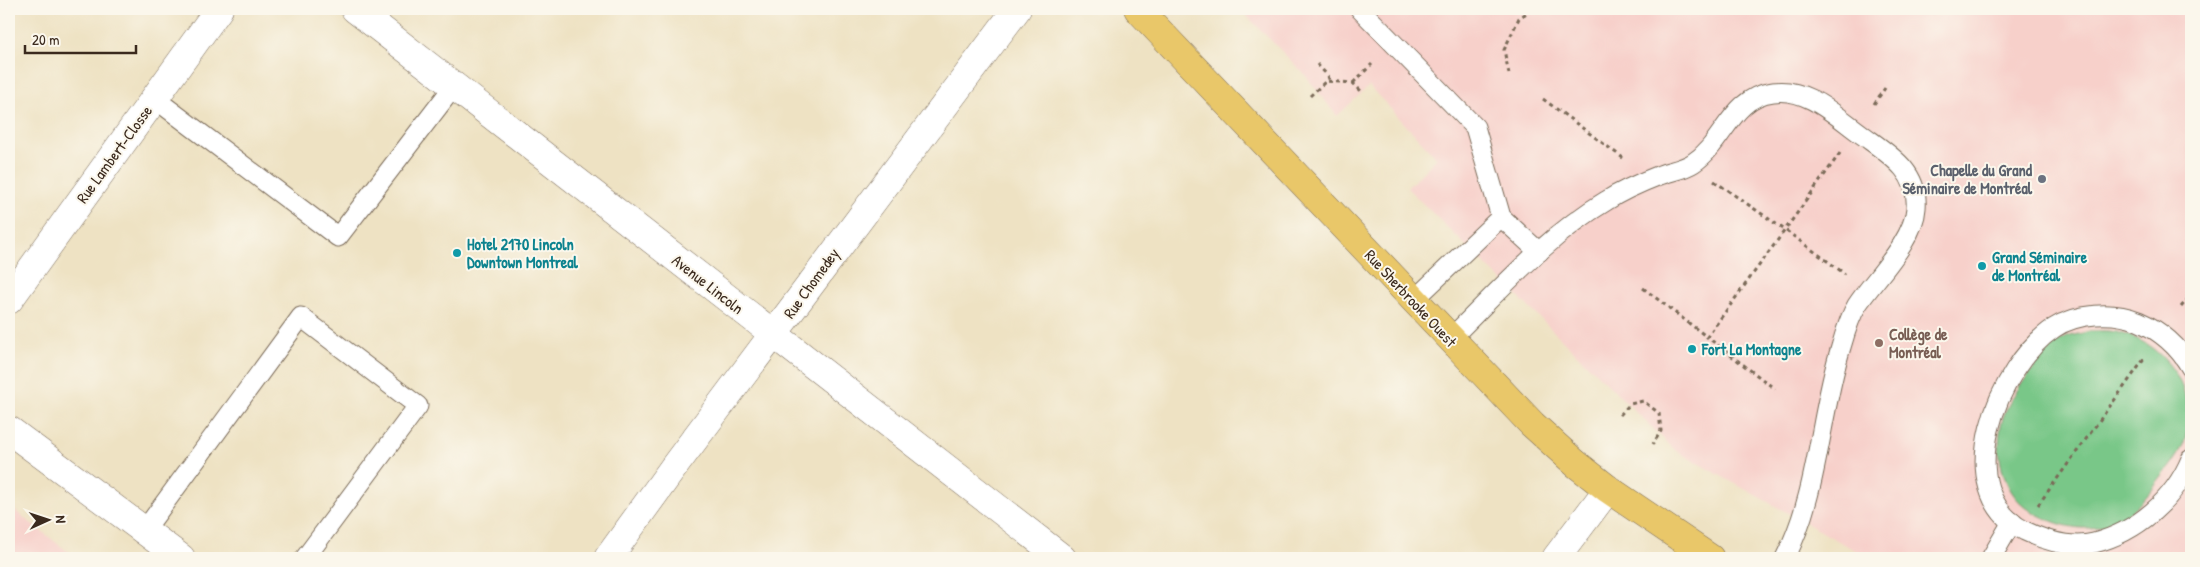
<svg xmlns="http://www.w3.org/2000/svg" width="2200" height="567" font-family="'Patrick Hand',sans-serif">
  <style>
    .built { fill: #f7d0ca }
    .park { fill: #79c788; stroke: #5a7853 }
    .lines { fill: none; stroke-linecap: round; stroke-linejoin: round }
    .service-casing { stroke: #7a6a58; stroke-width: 21 }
    .minor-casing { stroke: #7a6a58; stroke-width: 29 }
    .tertiary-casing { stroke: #7a6a58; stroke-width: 29 }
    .primary-casing { stroke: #7a6a58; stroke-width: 29 }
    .path { stroke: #7a6a58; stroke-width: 3; stroke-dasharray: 4 4; stroke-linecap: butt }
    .service { stroke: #fff; stroke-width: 19 }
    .minor { stroke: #fff; stroke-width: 28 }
    .tertiary { stroke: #fff; stroke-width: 28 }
    .primary { stroke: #e9c769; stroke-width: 28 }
    .worship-dot { fill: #6b7280; stroke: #fbf7ec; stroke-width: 2 }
    .culture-dot { fill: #0f9aa8; stroke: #fbf7ec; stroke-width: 2 }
    .education-dot { fill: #8d6e63; stroke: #fbf7ec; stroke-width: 2 }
    .labels { text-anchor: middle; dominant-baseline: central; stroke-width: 4; stroke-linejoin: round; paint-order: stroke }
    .street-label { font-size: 16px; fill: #3b2a1e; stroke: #fbf7ec }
    .worship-label { font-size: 16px; font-weight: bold; fill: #5b616d; stroke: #fbf7ec; text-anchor: end }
    .culture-label { font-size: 16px; font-weight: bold; fill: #0d838f; stroke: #fbf7ec; text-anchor: start }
    .education-label { font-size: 16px; font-weight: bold; fill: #785e54; stroke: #fbf7ec; text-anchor: start }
  </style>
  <rect width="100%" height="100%" fill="#fbf7ec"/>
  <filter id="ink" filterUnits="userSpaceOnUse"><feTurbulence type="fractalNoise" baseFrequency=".02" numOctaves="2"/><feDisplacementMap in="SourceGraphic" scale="10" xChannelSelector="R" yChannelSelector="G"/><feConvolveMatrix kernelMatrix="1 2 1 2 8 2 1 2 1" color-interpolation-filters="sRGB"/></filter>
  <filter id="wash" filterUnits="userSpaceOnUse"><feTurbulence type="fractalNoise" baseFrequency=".0096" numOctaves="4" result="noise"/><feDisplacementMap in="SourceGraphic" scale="20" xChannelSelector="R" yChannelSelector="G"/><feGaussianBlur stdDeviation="1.12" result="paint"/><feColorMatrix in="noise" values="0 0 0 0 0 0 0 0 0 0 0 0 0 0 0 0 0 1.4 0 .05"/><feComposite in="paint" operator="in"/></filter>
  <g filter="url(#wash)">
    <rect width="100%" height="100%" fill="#eee2c3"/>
    <!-- built -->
    <g class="built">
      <polygon points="1240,9 2191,9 2191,558 1869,558 1676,451 1407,188 1437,158 1369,86 1337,116 1305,75"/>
      <polygon points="9,506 76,558 9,558"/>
    </g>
    <!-- park -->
    <path class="park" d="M2090,331C2100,331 2111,330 2120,333C2167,344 2200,395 2184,442C2179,457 2166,471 2157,483C2143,503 2123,523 2098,527C2075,531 2052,523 2033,512C1999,494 1991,441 2007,408C2015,390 2046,350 2061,340C2069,335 2081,334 2090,331Z"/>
  </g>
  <g filter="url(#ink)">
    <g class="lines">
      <defs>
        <g id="service">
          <polyline points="1360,9 1475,127 1501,217 1539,252"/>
          <polyline points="154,98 338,237 454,86"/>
          <polyline points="1414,300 1501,217"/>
          <path d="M1450,339C1499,291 1547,236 1606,201C1623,190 1642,182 1660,175C1671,171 1684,169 1693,163C1724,143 1731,97 1773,92C1808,87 1837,117 1864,136C1890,155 1919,172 1916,208C1914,241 1875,278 1857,305C1849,318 1845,333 1841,347C1819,417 1819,492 1785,558"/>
          <path d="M2191,368C2179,347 2161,331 2138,321C2113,311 2077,313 2054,328C1998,366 1947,491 2025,531C2046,541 2070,549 2094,543C2137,532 2174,500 2191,459"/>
          <polyline points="144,531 301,317 418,406 305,558"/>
          <polyline points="1991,558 2012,522"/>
        </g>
        <g id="minor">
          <polyline points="355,9 1062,558"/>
          <polyline points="9,300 219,9"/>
          <polyline points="608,558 676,464 1017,9"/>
        </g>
        <g id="tertiary">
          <polyline points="9,430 181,558"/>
          <polyline points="1556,558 1608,489"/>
        </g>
        <polyline id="primary" points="1138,9 1532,424 1575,463 1608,489 1710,558"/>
      </defs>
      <!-- service casing -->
      <use href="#service" class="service-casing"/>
      <!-- minor casing -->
      <use href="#minor" class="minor-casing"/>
      <!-- tertiary casing -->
      <use href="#tertiary" class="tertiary-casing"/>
      <!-- primary casing -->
      <use href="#primary" class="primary-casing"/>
      <!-- path -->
      <g class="path">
        <polyline points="1317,64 1328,76 1330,82"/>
        <polyline points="1509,74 1504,50 1519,18 1533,9"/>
        <polyline points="1353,83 1372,64"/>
        <polyline points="1310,96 1326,81 1353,83 1362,92"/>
        <polyline points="1543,99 1623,158"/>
        <polyline points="1874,104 1885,88"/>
        <polyline points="1840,153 1785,230 1845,274"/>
        <polyline points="1714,181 1785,230 1707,337 1775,389"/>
        <polyline points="1643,288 1707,337"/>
        <polyline points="2181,307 2191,295"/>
        <polyline points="1620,415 1630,404 1643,401 1659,413 1661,431 1653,444"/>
        <polyline points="2038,505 2145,358"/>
      </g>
      <!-- service -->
      <use href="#service" class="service"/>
      <!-- minor -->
      <use href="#minor" class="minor"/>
      <!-- tertiary -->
      <use href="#tertiary" class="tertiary"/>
      <!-- primary -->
      <use href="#primary" class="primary"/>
    </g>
  </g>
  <!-- markers -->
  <circle class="worship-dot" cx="2042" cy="179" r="5"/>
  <g class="culture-dot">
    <circle cx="457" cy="253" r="5"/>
    <circle cx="1982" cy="266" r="5"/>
    <circle cx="1692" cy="349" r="5"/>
  </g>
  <circle class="education-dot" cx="1879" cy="343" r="5"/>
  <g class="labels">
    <!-- street labels -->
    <g class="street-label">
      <text transform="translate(114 154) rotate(-54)">Rue Lambert-Closse</text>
      <text transform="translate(811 283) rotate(-54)">Rue Chomedey</text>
      <text transform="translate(708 284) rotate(38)">Avenue Lincoln</text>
      <text transform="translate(1411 298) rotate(47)">Rue Sherbrooke Ouest</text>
    </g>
    <!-- worship labels -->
    <g class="worship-label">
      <text x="2032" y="170">Chapelle du Grand<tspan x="2032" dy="18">Séminaire de Montréal</tspan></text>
    </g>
    <!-- culture labels -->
    <g class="culture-label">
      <text x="467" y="244">Hotel 2170 Lincoln<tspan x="467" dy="18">Downtown Montreal</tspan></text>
      <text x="1992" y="257">Grand Séminaire<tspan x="1992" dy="18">de Montréal</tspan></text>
      <text x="1702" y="349">Fort La Montagne</text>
    </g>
    <!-- education labels -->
    <g class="education-label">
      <text x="1889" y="334">Collège de<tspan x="1889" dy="18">Montréal</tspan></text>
    </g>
  </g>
  <!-- margin -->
  <rect width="2200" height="567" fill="none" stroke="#fbf7ec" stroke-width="30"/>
  <!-- north arrow -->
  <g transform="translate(48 520) rotate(87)" stroke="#fbf7ec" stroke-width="4" paint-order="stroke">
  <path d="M0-4L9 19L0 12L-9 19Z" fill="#3b2a1e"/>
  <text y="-8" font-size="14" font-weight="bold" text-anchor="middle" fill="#3b2a1e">N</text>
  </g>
  <!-- scale -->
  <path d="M25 45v8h111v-8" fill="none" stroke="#3b2a1e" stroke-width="2.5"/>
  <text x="32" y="45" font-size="15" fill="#3b2a1e" stroke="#fbf7ec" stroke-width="4" paint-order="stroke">20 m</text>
</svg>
